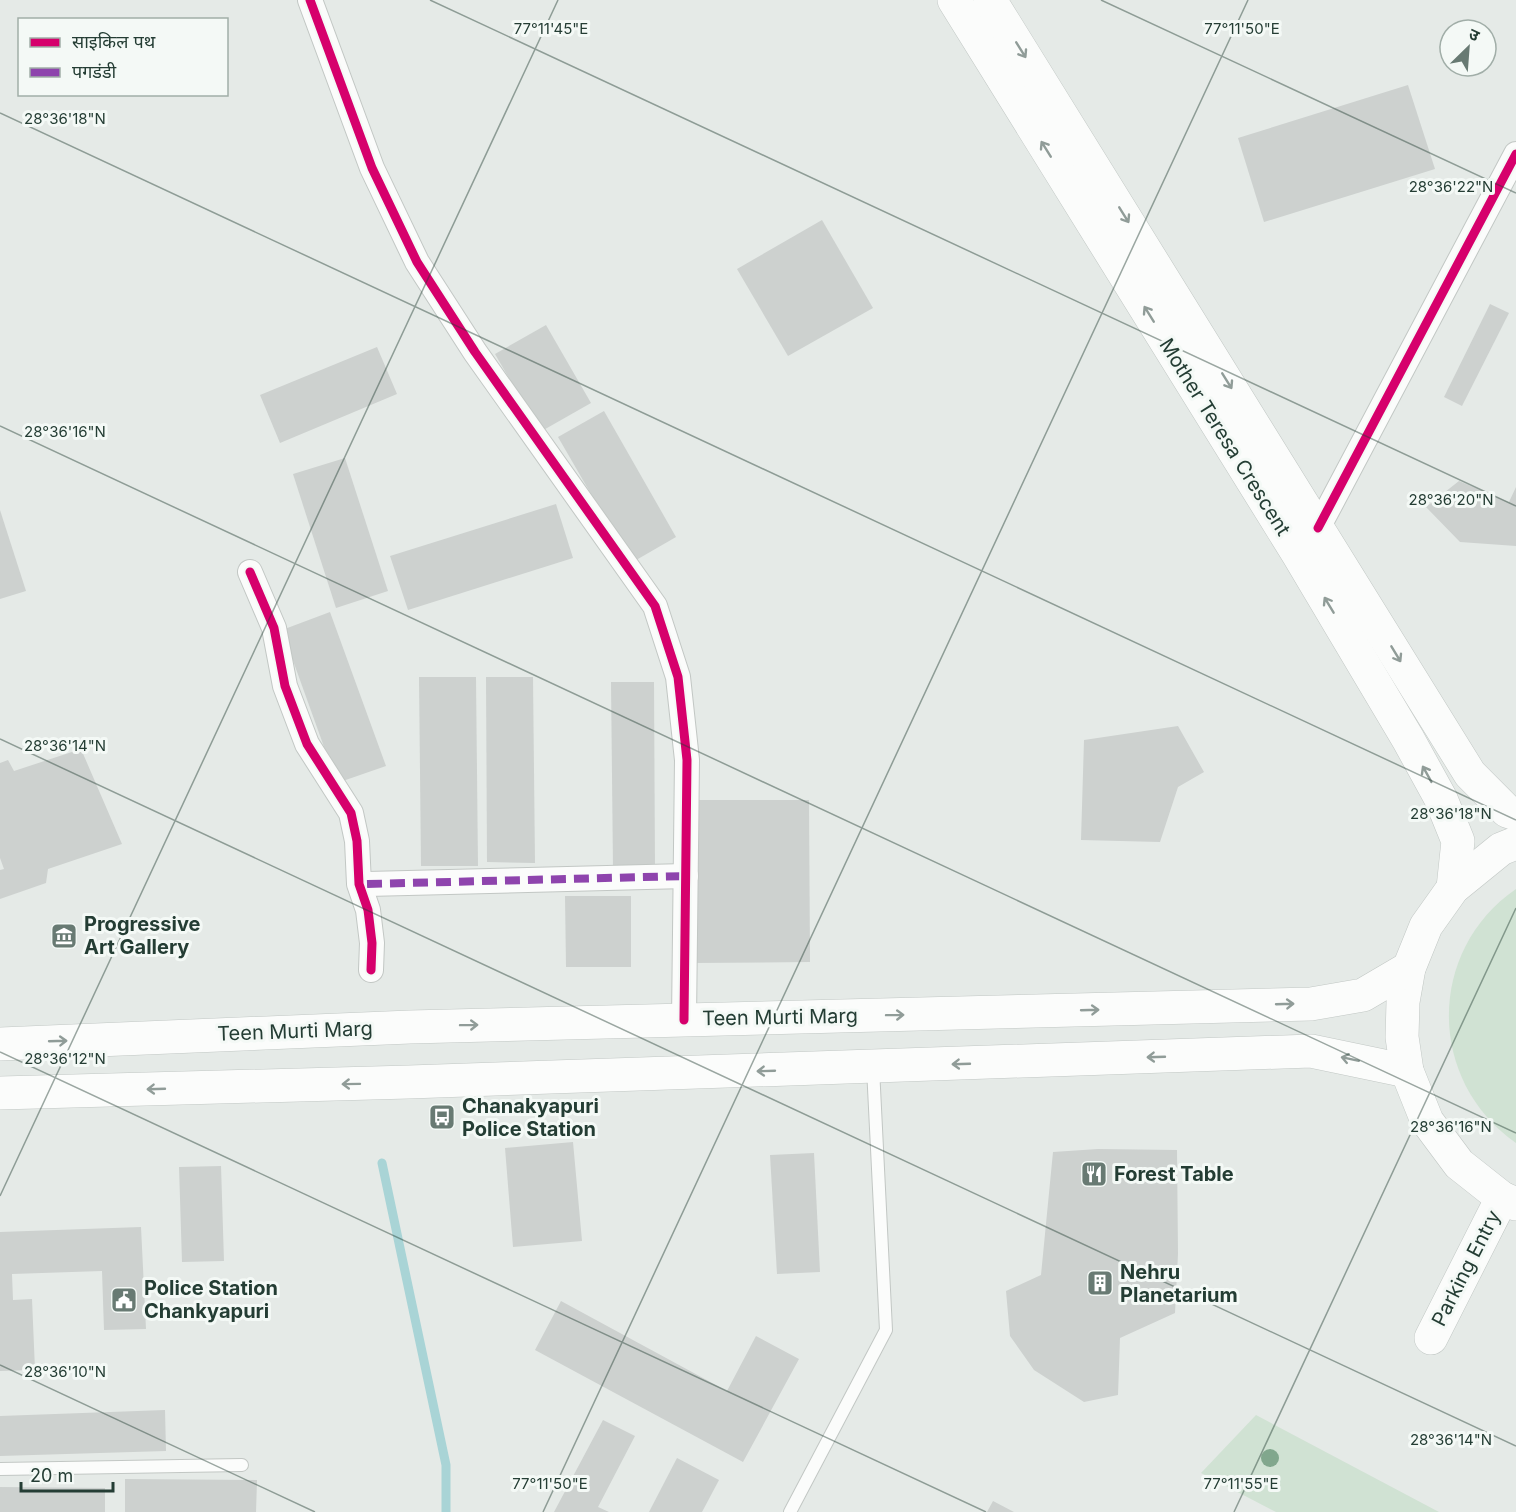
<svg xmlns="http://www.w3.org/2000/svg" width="1516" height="1512" font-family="Inter,'Noto Sans Devanagari',sans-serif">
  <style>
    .green { fill: #d0e2d3 }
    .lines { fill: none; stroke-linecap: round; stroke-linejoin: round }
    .stream { stroke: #a9d4d6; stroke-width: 9 }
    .building { fill: #cdd1cf }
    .lane-casing { stroke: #c2c7c4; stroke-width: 14 }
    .street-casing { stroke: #c2c7c4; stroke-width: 26 }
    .secondary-casing { stroke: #c1c7c4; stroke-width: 34 }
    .lane { stroke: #fbfcfb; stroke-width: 12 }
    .street { stroke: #fbfcfb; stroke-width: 24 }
    .secondary { stroke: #fbfcfb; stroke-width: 33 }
    .quiet { stroke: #8e44ad; stroke-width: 8; stroke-dasharray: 15 8; stroke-linecap: butt }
    .cycleway-casing { stroke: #f4f9f6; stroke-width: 13 }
    .cycleway { stroke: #d6006c; stroke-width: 9 }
    .tree { fill: #81a78d }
    .oneway { stroke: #909c98 }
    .ticks { fill: none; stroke: #243d34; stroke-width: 1.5; stroke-opacity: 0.45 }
    .labels { text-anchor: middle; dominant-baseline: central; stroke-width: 6; stroke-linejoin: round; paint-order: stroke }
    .street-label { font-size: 20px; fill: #243d34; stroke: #f4f9f6 }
    .poi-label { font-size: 20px; font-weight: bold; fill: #243d34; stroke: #f4f9f6; text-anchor: start }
    .ticks-label { font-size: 15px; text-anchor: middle; fill: #243d34; stroke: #f4f9f6; stroke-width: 6; stroke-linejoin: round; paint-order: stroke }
  </style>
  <rect width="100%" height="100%" fill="#e5eae7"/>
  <!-- green -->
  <g class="green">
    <path d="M1516,889V1143C1427,1081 1426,951 1516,889Z"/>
    <polygon points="1256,1415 1439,1512 1276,1512 1201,1473"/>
  </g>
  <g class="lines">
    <!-- stream -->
    <polyline class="stream" points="382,1163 446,1465 446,1512"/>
  </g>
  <!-- building -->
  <g class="building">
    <polygon points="1408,85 1435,169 1264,222 1238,138"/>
    <polygon points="822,220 873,308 788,356 737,269"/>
    <polygon points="1490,304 1509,313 1462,406 1444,397"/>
    <polygon points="546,325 591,403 540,432 495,354"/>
    <polygon points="377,347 397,394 280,443 260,395"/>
    <polygon points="604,411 676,537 631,563 558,437"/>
    <polygon points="345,458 388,591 336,608 293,474"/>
    <polygon points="1459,481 1509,502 1516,487 1516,546 1460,542 1426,507"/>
    <polygon points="556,504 573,558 408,610 390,556"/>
    <polygon points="0,510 26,591 0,599"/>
    <polygon points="330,612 386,766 337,783 282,630"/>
    <polygon points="419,677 476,677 478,866 421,866"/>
    <polygon points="486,677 533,677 535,863 487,862"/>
    <polygon points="611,682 654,682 655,869 613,869"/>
    <polygon points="1178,726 1204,772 1178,787 1160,842 1081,840 1084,740"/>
    <polygon points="81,749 122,844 48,869 46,883 0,899 0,870 4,869 0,858 0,763 8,760 14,771"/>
    <polygon points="691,800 809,800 810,962 693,963"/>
    <polygon points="565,896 631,896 631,967 566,967"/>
    <polygon points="573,1142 582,1241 513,1247 505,1148"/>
    <polygon points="1098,1149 1177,1150 1178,1254 1175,1313 1120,1338 1118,1395 1084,1402 1034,1370 1010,1336 1006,1291 1041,1275 1053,1152"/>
    <polygon points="814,1153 820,1272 777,1274 770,1155"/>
    <polygon points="221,1166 224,1261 182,1262 179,1167"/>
    <polygon points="141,1227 146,1329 104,1330 102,1271 12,1274 13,1300 32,1299 35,1370 0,1371 0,1232"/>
    <polygon points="561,1301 727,1391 756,1336 799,1359 743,1462 535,1350"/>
    <polygon points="165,1410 166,1451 0,1456 0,1416"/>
    <polygon points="603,1420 635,1436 598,1507 609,1512 554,1512"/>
    <polygon points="677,1458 719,1480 702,1512 649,1512"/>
    <polygon points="125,1479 257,1480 256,1512 125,1512"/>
    <polygon points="0,1487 105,1488 105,1512 0,1512"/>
    <polygon points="993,1501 1014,1512 987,1512"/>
  </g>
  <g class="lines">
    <defs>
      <g id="lane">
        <polyline points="0,1469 242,1465"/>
        <polyline points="790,1512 886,1330 873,1068"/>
      </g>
      <g id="street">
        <polyline points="310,0 372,168 417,262 475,352 655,606 678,677 687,760 684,1020"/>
        <polyline points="1318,528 1516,154"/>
        <polyline points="250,572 274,628 285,686 307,744 351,813 357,841 359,884 368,910 372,943 371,970"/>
        <polyline points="367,884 686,876"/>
      </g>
      <g id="secondary">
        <polyline points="954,0 1298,554 1408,739 1441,799 1458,841 1453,888"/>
        <polyline points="990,0 1470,774 1507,811 1516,814"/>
        <polyline points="1516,843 1501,849 1453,888 1426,926 1409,968 1403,1002 1402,1037 1407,1071 1427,1121 1459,1164 1502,1198 1516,1204"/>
        <polyline points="0,1044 410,1027 1311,1004 1363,995 1409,968"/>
        <polyline points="0,1093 409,1082 1311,1051 1407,1071"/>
        <polyline points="1431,1338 1502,1198"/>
      </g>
    </defs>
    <!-- lane casing -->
    <use href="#lane" class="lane-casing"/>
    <!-- street casing -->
    <use href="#street" class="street-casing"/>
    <!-- secondary casing -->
    <use href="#secondary" class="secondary-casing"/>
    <!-- lane -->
    <use href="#lane" class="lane"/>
    <!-- street -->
    <use href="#street" class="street"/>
    <!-- secondary -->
    <use href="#secondary" class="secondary"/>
    <!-- quiet -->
    <polyline class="quiet" points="367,884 686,876"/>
    <defs>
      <g id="cycleway">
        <polyline points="310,0 372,168 417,262 475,352 655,606 678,677 687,760 684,1020"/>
        <polyline points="1318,528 1516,154"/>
        <polyline points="250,572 274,628 285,686 307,744 351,813 357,841 359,884 368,910 372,943 371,970"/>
      </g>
    </defs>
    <!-- cycleway casing -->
    <use href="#cycleway" class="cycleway-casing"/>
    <!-- cycleway -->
    <use href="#cycleway" class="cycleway"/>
  </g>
  <!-- trees -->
  <circle class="tree" cx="1270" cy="1458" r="9"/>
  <!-- one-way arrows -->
  <defs><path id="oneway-shaft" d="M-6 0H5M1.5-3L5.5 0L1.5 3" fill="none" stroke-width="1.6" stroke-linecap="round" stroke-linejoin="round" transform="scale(1.5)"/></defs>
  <g class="oneway">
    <use href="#oneway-shaft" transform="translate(1021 50) rotate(58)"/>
    <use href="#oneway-shaft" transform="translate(1046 149) rotate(-122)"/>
    <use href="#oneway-shaft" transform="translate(1124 215) rotate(58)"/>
    <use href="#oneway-shaft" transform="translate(1149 314) rotate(-122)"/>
    <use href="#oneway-shaft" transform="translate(1227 381) rotate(58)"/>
    <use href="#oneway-shaft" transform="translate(1329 605) rotate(-121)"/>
    <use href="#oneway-shaft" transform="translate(1396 654) rotate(59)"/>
    <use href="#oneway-shaft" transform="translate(1427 774) rotate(-119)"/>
    <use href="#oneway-shaft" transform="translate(1285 1004) rotate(-2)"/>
    <use href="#oneway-shaft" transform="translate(1090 1010) rotate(-2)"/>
    <use href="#oneway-shaft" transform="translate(895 1015) rotate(-1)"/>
    <use href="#oneway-shaft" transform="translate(469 1025) rotate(-1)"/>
    <use href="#oneway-shaft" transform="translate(58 1041) rotate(-2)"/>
    <use href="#oneway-shaft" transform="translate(1156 1057) rotate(178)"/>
    <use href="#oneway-shaft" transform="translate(1350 1059) rotate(-168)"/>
    <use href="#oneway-shaft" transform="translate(961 1064) rotate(178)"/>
    <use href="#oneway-shaft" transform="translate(766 1071) rotate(178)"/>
    <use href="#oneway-shaft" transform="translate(351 1084) rotate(179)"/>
    <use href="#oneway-shaft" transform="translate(156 1089) rotate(178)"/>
  </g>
  <!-- ticks -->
  <path class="ticks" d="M430,0L1516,506M1101,0L1516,193M0,113L1516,820M0,426L1516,1133M0,739L1516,1446M0,1052L986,1512M0,1196L558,0M0,1365L315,1512M543,1512L1248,0M1234,1512L1516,908"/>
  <!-- icons -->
  <defs>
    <symbol id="museum-square" viewBox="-11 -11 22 22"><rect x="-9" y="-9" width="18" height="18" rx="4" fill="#687a73" stroke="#f4f9f6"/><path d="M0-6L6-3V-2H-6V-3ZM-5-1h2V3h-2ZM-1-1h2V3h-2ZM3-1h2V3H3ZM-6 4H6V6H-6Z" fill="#fff"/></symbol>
    <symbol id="bus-square" viewBox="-11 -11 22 22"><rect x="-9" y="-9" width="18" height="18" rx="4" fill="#687a73" stroke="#f4f9f6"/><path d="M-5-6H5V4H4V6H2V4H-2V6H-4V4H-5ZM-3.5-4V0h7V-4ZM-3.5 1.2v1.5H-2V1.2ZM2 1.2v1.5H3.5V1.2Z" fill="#fff"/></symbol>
    <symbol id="restaurant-square" viewBox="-11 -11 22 22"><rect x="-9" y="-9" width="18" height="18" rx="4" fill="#687a73" stroke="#f4f9f6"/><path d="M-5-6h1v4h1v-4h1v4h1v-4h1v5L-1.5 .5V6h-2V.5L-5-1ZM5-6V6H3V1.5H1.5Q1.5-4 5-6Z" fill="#fff"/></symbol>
    <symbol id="building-square" viewBox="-11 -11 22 22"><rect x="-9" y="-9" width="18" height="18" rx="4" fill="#687a73" stroke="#f4f9f6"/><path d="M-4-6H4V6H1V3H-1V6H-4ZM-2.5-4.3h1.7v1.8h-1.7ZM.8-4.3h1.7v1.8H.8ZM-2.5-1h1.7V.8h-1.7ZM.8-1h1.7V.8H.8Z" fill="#fff"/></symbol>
    <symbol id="civic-square" viewBox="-11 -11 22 22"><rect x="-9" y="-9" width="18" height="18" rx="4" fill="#687a73" stroke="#f4f9f6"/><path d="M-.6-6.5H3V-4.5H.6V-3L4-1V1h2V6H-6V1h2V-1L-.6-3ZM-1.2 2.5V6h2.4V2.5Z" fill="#fff"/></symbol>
  </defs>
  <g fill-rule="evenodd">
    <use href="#museum-square" x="49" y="921" width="30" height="30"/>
    <use href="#bus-square" x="427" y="1102" width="30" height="30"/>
    <use href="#restaurant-square" x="1079" y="1159" width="30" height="30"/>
    <use href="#building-square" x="1085" y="1268" width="30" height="30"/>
    <use href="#civic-square" x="109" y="1285" width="30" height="30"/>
  </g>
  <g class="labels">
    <!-- street labels -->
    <g class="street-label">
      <text transform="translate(1225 437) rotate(58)">Mother Teresa Crescent</text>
      <text transform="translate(780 1017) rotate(-1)">Teen Murti Marg</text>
      <text transform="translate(295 1031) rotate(-2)">Teen Murti Marg</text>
      <text transform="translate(1466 1268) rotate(-63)">Parking Entry</text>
    </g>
    <!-- poi labels -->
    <g class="poi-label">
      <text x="84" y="924">Progressive<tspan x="84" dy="23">Art Gallery</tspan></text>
      <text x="462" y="1106">Chanakyapuri<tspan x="462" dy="23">Police Station</tspan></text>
      <text x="1114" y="1174">Forest Table</text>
      <text x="1120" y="1272">Nehru<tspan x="1120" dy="23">Planetarium</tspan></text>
      <text x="144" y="1288">Police Station<tspan x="144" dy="23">Chankyapuri</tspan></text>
    </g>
  </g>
  <g class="ticks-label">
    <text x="551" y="34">77°11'45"E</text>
    <text x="1242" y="34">77°11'50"E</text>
    <text x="65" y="124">28°36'18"N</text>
    <text x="1451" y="192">28°36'22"N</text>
    <text x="65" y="437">28°36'16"N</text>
    <text x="1451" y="505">28°36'20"N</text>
    <text x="65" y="751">28°36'14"N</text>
    <text x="1451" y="819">28°36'18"N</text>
    <text x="65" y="1064">28°36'12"N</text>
    <text x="1451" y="1132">28°36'16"N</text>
    <text x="65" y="1377">28°36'10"N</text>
    <text x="1451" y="1445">28°36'14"N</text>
    <text x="550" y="1489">77°11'50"E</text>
    <text x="1241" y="1489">77°11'55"E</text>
  </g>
  <!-- legend -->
  <rect x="18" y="18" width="210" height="78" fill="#f4f9f6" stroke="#a1aea8" stroke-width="1.5"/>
  <rect x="30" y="38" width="30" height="9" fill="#d6006c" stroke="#a1aea8" stroke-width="1.5"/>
  <text x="72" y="48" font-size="18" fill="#243d34">साइकिल पथ</text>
  <rect x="30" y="68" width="30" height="9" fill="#8e44ad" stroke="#a1aea8" stroke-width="1.5"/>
  <text x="72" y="78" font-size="18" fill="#243d34">पगडंडी</text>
  <!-- north arrow -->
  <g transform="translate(1468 48) rotate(25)"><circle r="28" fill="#f4f9f6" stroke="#a1aea8" stroke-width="1.5"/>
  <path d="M0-4.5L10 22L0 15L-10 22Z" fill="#687a73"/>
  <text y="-9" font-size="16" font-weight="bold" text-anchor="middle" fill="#243d34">उ</text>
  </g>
  <!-- scale -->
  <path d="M21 1482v9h92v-9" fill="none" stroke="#243d34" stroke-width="3"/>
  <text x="30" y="1482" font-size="18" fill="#243d34" stroke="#f4f9f6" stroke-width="4.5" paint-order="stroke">20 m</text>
</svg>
